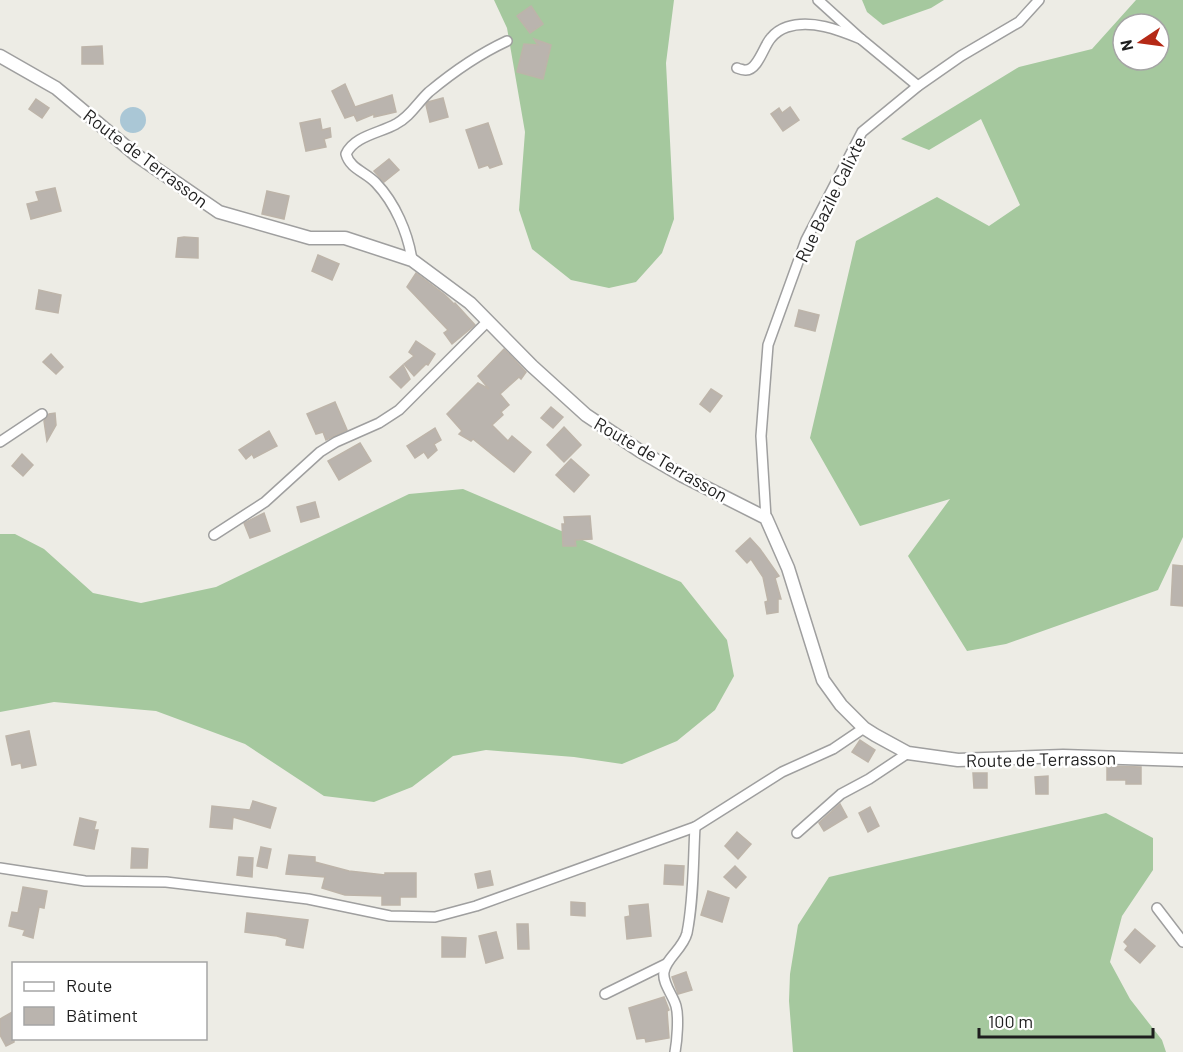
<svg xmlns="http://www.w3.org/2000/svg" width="1183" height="1052" font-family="Barlow,sans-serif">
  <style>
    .forest { fill: #a5c89e; fill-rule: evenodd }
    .water { fill: #aac7d6 }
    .building { fill: #bab4ae; stroke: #bdb4a9; stroke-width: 1.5 }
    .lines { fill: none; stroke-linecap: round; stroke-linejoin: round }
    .minor-casing { stroke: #9f9f9f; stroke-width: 12 }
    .tertiary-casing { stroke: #9f9f9f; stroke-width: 15 }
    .minor { stroke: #fff; stroke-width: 9 }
    .tertiary { stroke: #fff; stroke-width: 12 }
    .labels { text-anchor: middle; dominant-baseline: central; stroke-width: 5; stroke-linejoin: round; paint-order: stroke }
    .street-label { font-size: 18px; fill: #1e1e1e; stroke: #fff }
  </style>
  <rect width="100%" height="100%" fill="#edece5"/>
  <!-- forest -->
  <g class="forest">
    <polygon points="494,0 674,0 666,63 674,219 662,253 636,282 609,288 571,280 532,249 519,210 525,132 507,28"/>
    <polygon points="862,0 944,0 931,8 883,25 867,12"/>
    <path d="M1136,0H1183V537L1158,590L1006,644L967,651L908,556L950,499L860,526L810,438L856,241L937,197L989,226L1020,205L981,119L929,150L901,139L1019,67L1092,49ZM1123,24H1159V60H1123Z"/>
    <polygon points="463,489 681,582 727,640 734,676 715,710 677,741 622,764 574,757 486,750 453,756 412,787 374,802 324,796 245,744 156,711 54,702 0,712 0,534 15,534 44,549 93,593 141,603 216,587 409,494"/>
    <polygon points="1106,813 1153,838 1153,870 1122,916 1110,962 1130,999 1162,1040 1166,1052 793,1052 789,1001 790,974 798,925 829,877"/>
  </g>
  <!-- water -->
  <circle class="water" cx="133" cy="120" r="13"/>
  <!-- building -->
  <g class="building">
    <polygon points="531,6 543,24 530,33 517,16"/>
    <polygon points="534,39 551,45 543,79 517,72 524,44 538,45"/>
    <polygon points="102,46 103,64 82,64 82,47"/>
    <polygon points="345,84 355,107 392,95 396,112 374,117 374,114 357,121 354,115 345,118 332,91"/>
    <polygon points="443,98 448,117 430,122 426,105 428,102"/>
    <polygon points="36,99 49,108 42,118 29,109"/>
    <polygon points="790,107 799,120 783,131 771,114 779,108 782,113"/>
    <polygon points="320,119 322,130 330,128 331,137 324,139 326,147 306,151 300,123"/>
    <polygon points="488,123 502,164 490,168 488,165 479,168 466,130"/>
    <polygon points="389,159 399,170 384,182 374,171"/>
    <polygon points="55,188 61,211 31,219 27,204 39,201 36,192"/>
    <polygon points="267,191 289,196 284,219 262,214"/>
    <polygon points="184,237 198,238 198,258 176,257 178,238"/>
    <polygon points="318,255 339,264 332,280 312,271"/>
    <polygon points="416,273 445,295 454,304 455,303 475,325 452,344 444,333 448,330 407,287"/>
    <polygon points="39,290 61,295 58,313 36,309"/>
    <polygon points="799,310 819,315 815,331 795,326"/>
    <polygon points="416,341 435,354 428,365 426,364 414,376 404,364 414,356 409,352"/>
    <polygon points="504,349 526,372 521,379 519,377 500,394 509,405 501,412 503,415 492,425 508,441 512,436 531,452 514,472 473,439 471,441 459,434 462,431 447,414 478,383 489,389 478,376"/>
    <polygon points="51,354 63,367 56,374 43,362"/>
    <polygon points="403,365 410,379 401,388 390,377"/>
    <polygon points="711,389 722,396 710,412 700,404"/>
    <polygon points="335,402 347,430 326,440 323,432 316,434 307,414"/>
    <polygon points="551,407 563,417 553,428 541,418"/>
    <polygon points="55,413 56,425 47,441 44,421 49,414"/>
    <polygon points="564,427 581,445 564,462 547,445"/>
    <polygon points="435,428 441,440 434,444 437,450 428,458 424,452 415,458 407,446"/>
    <polygon points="269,431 277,446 254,458 252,454 246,459 239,450"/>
    <polygon points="360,443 371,461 339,480 328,461"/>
    <polygon points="22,454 33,465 23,476 12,466"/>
    <polygon points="571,459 589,475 574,492 556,475"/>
    <polygon points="315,502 319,517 301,522 297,507"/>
    <polygon points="264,513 270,531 250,538 244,523"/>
    <polygon points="590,516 592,539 575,540 576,546 563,546 562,524 565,524 564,517"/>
    <polygon points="750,538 760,549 779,576 775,578 781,599 778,599 778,612 767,614 765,602 768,601 763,577 751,559 747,563 736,551"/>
    <polygon points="1173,565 1183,566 1183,606 1171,605"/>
    <polygon points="29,731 36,765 22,768 21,763 12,765 6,736"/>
    <polygon points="860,740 875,750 868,762 852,752"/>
    <polygon points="1107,766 1141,767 1141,784 1126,784 1126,780 1107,780"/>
    <polygon points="973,773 987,773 987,788 974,788"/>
    <polygon points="1048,776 1048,794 1036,794 1035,777"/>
    <polygon points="253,801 276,808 270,828 233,817 232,829 210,827 212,806 250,810"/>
    <polygon points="840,804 847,817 824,831 819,823"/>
    <polygon points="870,807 879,826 868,832 859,813"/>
    <polygon points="80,818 96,822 94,830 98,830 94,849 74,845"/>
    <polygon points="737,832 751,844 738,859 725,846"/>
    <polygon points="261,847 271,849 267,868 257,866"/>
    <polygon points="132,848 148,849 147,868 131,868"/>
    <polygon points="289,855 315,857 315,862 349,871 385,875 385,873 416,873 416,897 400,897 400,905 382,905 382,896 345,895 322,888 325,877 286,874"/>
    <polygon points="239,857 253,858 252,877 237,875"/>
    <polygon points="665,865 684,866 683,885 664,884"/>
    <polygon points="735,866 746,877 736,888 724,877"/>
    <polygon points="490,871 493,885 478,888 475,874"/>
    <polygon points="23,887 47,891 44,908 39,907 33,938 23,935 25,930 9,926 12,912 18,913"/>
    <polygon points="708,891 729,898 722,922 701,915"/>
    <polygon points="571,902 585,903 585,916 571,915"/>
    <polygon points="648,904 651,936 627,939 625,917 630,916 629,906"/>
    <polygon points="247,913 308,920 303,948 286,945 287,939 277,936 245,932"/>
    <polygon points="517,924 528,924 529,949 518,949"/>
    <polygon points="1135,929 1155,946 1140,963 1125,950 1128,946 1124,942"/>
    <polygon points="496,932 503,958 486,963 479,936"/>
    <polygon points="442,937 466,938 465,957 442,957"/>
    <polygon points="686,972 692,990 678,994 672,977"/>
    <polygon points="664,997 669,1010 667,1011 669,1038 646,1042 645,1038 637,1039 629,1008"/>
    <polygon points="14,1011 14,1042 6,1046 0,1035 0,1019"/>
  </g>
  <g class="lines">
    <defs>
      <g id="minor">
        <polyline points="818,0 861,39 918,86"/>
        <path d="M737,68C737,68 745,71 746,70C758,70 764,45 771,38C775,33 781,29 787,27C811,19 839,30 861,39"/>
        <path d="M412,260C408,233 395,203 376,183C366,172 350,169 346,154C354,136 380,133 396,124C410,117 418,102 429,92C453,72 479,54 507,41"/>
        <polyline points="0,442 42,414"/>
        <polyline points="766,518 761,436 768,345 806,240 862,132 918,86 961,56 1019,22 1039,0"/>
        <polyline points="214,535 265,502 320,452 336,442 379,423 399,410 488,321"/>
        <polyline points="797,833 841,794 869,779 908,753"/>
        <polyline points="0,868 85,881 166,882 308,899 390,916 435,917 476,906 695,827 782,772 833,749 864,728"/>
        <polyline points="1157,908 1183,942"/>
        <polyline points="605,994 666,964"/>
        <path d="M675,1052C677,1041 679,1017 676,1006C673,995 662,983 664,972C666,958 683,949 687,933C694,898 693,861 695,827"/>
      </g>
      <polyline id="tertiary" points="0,56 56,88 136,155 219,212 310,238 345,238 412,260 470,303 532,366 586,415 640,451 683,476 766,518 788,568 823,680 841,705 864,728 875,735 908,753 958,760 1063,756 1183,760"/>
    </defs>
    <!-- minor casing -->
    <use href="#minor" class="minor-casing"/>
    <!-- tertiary casing -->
    <use href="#tertiary" class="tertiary-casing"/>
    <!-- minor -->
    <use href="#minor" class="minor"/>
    <!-- tertiary -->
    <use href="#tertiary" class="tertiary"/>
  </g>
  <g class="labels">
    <!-- street labels -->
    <g class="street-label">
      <text transform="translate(146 158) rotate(37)">Route de Terrasson</text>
      <text transform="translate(830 199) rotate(-64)">Rue Bazile Calixte</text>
      <text transform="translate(661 459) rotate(30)">Route de Terrasson</text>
      <text transform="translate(1041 759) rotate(-1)">Route de Terrasson</text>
    </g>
  </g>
  <!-- legend -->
  <rect x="12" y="962" width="195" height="78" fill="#ffffff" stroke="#a5a5a5" stroke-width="1.5"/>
  <rect x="24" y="982" width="30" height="9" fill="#ffffff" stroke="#a5a5a5" stroke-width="1.5"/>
  <text x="66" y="992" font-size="18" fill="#1e1e1e">Route</text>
  <rect x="24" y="1007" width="30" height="18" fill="#bab4ae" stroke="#a5a5a5" stroke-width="1.5"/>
  <text x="66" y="1022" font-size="18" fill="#1e1e1e">Bâtiment</text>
  <!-- north arrow -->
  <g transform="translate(1141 42) rotate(257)"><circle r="28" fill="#ffffff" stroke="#a5a5a5" stroke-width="1.5"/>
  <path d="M0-4.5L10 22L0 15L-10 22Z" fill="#b52916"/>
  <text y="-9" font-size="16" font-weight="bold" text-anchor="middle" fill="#1e1e1e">N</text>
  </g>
  <!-- scale -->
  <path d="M979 1028v9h174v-9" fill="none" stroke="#1e1e1e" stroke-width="3"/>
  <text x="988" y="1028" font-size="18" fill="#1e1e1e" stroke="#ffffff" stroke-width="4.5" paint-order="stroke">100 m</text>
</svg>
